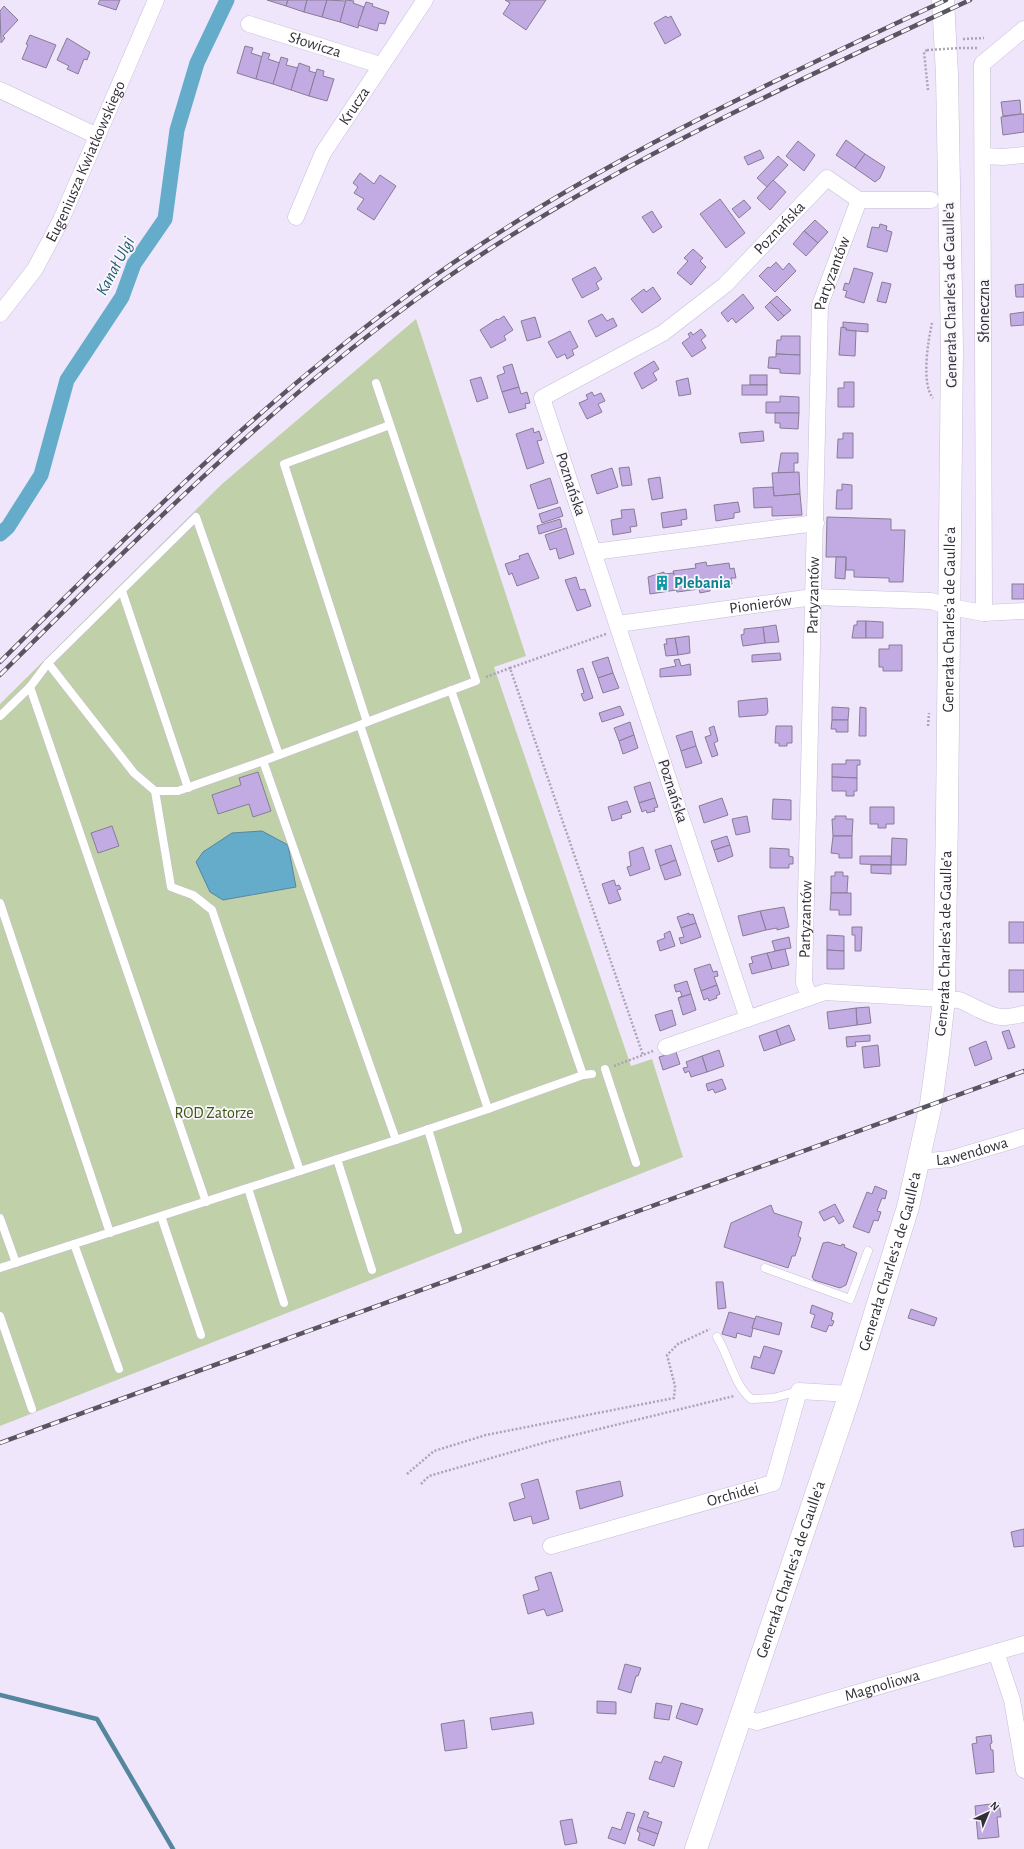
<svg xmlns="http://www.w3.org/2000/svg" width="1024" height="1849" font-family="'Alegreya Sans',sans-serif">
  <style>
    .green { fill: #c0d0a9; fill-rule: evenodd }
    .water { fill: #64acc9; stroke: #55869e }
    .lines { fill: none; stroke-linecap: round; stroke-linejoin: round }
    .stream { stroke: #55869e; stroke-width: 4.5 }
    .canal { stroke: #64acc9; stroke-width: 15 }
    .building { fill: #c2aae3; stroke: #877d95 }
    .service-casing { stroke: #c8bdd7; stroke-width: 9 }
    .minor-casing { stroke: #c8bdd7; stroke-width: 17 }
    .secondary-casing { stroke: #c8bdd7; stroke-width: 23 }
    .path { stroke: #aba4b5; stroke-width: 2.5; stroke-dasharray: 2 2; stroke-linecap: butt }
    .service { stroke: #fff; stroke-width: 8 }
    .minor { stroke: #fff; stroke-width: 16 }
    .secondary { stroke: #fff; stroke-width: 22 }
    .rail-casing { stroke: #5a5561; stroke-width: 4.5 }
    .rail { stroke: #f9f7fc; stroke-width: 3; stroke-dasharray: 9; stroke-linecap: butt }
    .path-bridge { stroke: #aba4b5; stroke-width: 2.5; stroke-dasharray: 2 2; stroke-linecap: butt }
    .labels { text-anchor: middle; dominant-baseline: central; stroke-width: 3.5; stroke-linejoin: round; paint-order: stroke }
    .street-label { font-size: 16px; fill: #332f39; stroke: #f9f7fc }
    .culture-label { font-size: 16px; font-weight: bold; fill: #0d838f; stroke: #f9f7fc; text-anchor: start }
    .park-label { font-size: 16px; fill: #405414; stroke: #f9f7fc }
    .water-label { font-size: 17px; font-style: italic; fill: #1d576c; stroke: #f9f7fc }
  </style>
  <rect width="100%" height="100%" fill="#efe6fc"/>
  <!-- green -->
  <path class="green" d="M416,319L526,656L494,667L631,1066L652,1059L683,1157L0,1426V704L222,484ZM288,845L296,887L223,900Z"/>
  <!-- water -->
  <polygon class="water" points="262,831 288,845 296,887 223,900 210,892 196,862 203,852 232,833"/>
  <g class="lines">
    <!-- stream -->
    <polyline class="stream" points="0,1695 97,1719 173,1849"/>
    <!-- canal -->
    <polyline class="canal" points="0,534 8,527 41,475 67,380 122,297 134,264 165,219 177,130 197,63 227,0"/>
  </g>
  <!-- building -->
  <g class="building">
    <polygon points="100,0 120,0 116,10 98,4"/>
    <polygon points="267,0 288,0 286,6"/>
    <polygon points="288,0 307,0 304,12 286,6"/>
    <polygon points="307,0 327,0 322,17 304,12"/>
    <polygon points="327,0 346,1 340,22 322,17"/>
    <polygon points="346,0 354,1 353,3 364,7 358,28 340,22"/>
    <polygon points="505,0 546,0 526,30 503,14 510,3"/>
    <polygon points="366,2 373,4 372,6 389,12 385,24 379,23 377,31 358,25"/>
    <polygon points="4,6 18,20 3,36 5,38 1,43 0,11"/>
    <polygon points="666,16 668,18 671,16 681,35 665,44 654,23"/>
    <polygon points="30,35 56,45 46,68 22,59 28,45 26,44"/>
    <polygon points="67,38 90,52 87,60 84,59 78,74 67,69 69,66 57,60"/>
    <polygon points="245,46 253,48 251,53 263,57 256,79 237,73"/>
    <polygon points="263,52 270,54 268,59 280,63 273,84 256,79"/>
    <polygon points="281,57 288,59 286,65 298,68 291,90 273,84"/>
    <polygon points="299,63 310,67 309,71 316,73 309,96 291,90"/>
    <polygon points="317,69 324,71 323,76 334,79 327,101 309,96"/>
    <polygon points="1020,100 1021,114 1003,116 1001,102"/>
    <polygon points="1021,114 1024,114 1024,132 1003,135 1001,117"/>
    <polygon points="846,140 865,154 855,168 836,155"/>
    <polygon points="798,141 815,155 804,171 786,156"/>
    <polygon points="760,150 764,158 748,165 744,157"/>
    <polygon points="865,154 885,167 880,178 875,182 855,168"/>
    <polygon points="778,156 788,165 767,187 757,178"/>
    <polygon points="360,173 374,184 380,175 396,186 374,220 357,209 364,199 354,193 358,187 353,183"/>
    <polygon points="773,180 786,192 770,210 757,198"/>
    <polygon points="720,199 745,233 726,248 700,214"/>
    <polygon points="744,200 751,208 739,218 732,209"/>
    <polygon points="652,211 662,227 653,233 642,217"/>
    <polygon points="815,220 828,232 818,243 804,231"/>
    <polygon points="880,224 887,226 886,230 892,232 887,252 867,247 872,227 879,228"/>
    <polygon points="804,231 818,243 806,256 793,244"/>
    <polygon points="693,249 703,258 700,261 706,267 691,285 677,273 688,261 684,258"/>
    <polygon points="776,262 783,270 789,263 796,271 775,292 759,276 768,267 770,268"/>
    <polygon points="595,267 602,279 596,283 599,289 582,298 572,279"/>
    <polygon points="854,268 873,273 864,303 845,297 847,291 843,290 845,283 849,284"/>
    <polygon points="882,282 891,284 886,303 877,301"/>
    <polygon points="1024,284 1024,297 1016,297 1015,285"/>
    <polygon points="653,287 661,299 642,313 631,299 644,289 646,292"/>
    <polygon points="743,294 754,308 736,323 732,318 728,322 721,313"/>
    <polygon points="777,296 791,310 784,316 770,302"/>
    <polygon points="770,302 784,316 778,321 765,307"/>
    <polygon points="1024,312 1024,325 1011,326 1010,314"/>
    <polygon points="602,314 607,321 613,318 617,326 596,337 588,321"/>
    <polygon points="504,316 513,330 504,336 506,340 491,348 480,330 497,319 498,320"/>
    <polygon points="535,317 541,337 527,341 521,321"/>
    <polygon points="843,322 868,324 868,332 846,330 846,328 843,328"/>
    <polygon points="841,327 846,328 846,330 856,331 855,356 839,355"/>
    <polygon points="701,329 706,336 701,340 706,348 692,357 682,343 690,337 688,334 691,332 693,335"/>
    <polygon points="570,331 578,347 572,350 574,355 567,359 565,354 557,358 548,342"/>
    <polygon points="781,336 800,336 800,355 776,354 777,340 781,340"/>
    <polygon points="776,354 800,355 800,374 780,373 780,369 768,368 769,357 776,357"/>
    <polygon points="654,361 659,369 653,373 657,380 642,389 634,373"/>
    <polygon points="512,364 519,387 502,392 497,376 505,373 503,367"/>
    <rect x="750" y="375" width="17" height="10"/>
    <polygon points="481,377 488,398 477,402 470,380"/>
    <polygon points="688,378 691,394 679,396 676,381"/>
    <polygon points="844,382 854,382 854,407 838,407 838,388 844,388"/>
    <rect x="742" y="385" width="25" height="10"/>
    <polygon points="519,387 521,394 527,392 530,403 525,404 526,408 509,413 502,392"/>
    <polygon points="592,392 594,396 601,393 605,401 598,404 602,412 587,419 579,403 588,399 586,395"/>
    <polygon points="780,396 799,397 799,413 766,413 766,402 780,402"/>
    <polygon points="775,413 799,413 798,429 780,428 780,423 775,423"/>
    <polygon points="533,428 534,433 539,431 542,440 537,441 544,463 527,469 516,434"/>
    <polygon points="763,431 764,441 741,443 739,433"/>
    <polygon points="843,433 853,433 853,458 837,458 838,439 843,439"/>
    <polygon points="781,453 798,453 798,463 794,463 794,473 778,473"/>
    <polygon points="629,467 632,485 622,486 619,468"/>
    <polygon points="612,468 618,487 597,494 591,475"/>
    <polygon points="799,472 800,494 774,496 772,473"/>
    <polygon points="660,477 663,498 652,500 648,479"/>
    <polygon points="550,478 558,503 538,509 530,485"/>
    <polygon points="842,484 852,485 852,509 836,509 837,490 842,490"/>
    <polygon points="773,487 774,496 800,494 802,515 772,516 772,507 754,508 753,488"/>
    <polygon points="738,502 740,512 734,513 734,518 716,521 714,505"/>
    <polygon points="560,507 563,516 542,523 539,514"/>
    <polygon points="634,509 637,526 630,527 631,532 613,535 611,520 622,518 621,510"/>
    <polygon points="686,509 687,519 681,520 682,525 663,528 661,513"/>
    <polygon points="827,517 891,519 891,530 905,530 903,582 889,582 889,578 854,577 854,570 846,570 846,557 826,557"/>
    <polygon points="560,519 562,527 539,534 537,526"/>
    <polygon points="566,528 574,554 559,559 556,548 550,550 545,535"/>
    <polygon points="528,553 539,578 517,586 512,573 509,575 505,564 520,559 519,556"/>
    <polygon points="836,557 846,557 845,579 835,578"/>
    <polygon points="706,562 707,566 729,563 730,569 734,568 736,578 731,578 732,584 710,587 710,591 700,593 699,589 677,592 673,571 696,568 695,564"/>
    <polygon points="664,572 664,574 674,573 676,590 650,594 648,577"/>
    <polygon points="576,577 580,590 585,589 591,606 577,611 565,580"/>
    <rect x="1012" y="584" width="12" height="15"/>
    <polygon points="857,621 866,621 866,638 852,638 854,625 857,625"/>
    <polygon points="866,621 883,622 883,638 866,638"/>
    <polygon points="776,625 779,642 765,643 763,627"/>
    <polygon points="763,627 765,643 743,646 741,635 744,634 744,629"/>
    <polygon points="689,636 690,653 678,655 675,638"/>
    <polygon points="675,638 678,655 666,656 664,644 667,644 666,639"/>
    <polygon points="889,645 902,645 902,671 883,671 883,667 879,667 879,649 889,649"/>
    <polygon points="780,653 781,660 752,662 752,655"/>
    <polygon points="608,657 613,673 598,678 592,662"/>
    <polygon points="679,659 681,666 690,664 691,675 660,677 660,669 676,666 674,660"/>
    <polygon points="583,668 593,698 584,701 581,694 584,693 577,670"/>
    <polygon points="613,673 619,688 603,693 598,678"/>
    <polygon points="767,698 768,712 766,715 739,717 738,701"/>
    <polygon points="620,706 624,715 602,722 599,713"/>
    <polygon points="832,707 849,708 848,720 832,720"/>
    <polygon points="860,707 866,708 866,736 859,736"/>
    <polygon points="832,720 848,720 848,732 836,732 836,729 831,729"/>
    <polygon points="630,722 634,735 619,741 614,728"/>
    <polygon points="714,726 718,741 714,743 718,755 712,757 705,737 711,735 709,728"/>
    <polygon points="776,726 792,726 792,743 787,743 787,746 779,746 779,743 775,743"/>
    <polygon points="692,731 696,746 681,751 676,736"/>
    <polygon points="634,735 638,748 623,754 619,741"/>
    <polygon points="696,746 702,763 686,768 681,751"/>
    <polygon points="846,760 860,760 860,765 857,765 857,778 832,777 832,764 846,764"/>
    <polygon points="258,772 271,811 253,817 249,804 218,814 212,795 241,785 239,778"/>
    <polygon points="832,777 857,778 857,791 854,791 854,796 846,796 846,791 832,791"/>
    <polygon points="650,782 655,798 639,803 634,787"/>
    <polygon points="655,798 658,807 654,808 655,811 647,813 646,810 642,812 639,803"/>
    <polygon points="722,798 728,815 704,823 699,806"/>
    <polygon points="773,799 791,800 791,820 772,819"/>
    <polygon points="627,801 631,812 621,815 622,818 612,821 608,807"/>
    <polygon points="870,807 894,807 894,824 886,824 886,828 878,828 878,824 870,824"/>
    <polygon points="747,816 750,832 736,835 732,819"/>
    <polygon points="835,816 846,816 846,819 853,819 852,836 833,836 832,819 835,819"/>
    <polygon points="112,826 119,846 98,853 91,833"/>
    <polygon points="727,836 730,845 714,850 711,841"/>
    <polygon points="833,836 852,836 852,858 839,858 839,854 831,853"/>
    <polygon points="892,838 907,839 906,865 891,865"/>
    <polygon points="671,845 676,860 660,866 655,850"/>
    <polygon points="730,845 733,856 718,862 714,850"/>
    <polygon points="643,847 650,869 630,876 627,867 631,866 629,852"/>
    <polygon points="770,848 789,849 789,856 793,857 793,864 789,864 789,868 770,868"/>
    <polygon points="860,856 891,856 891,865 860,864"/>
    <polygon points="676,860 681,875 665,880 660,866"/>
    <polygon points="871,865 891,865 891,874 871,873"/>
    <polygon points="835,872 843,872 843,876 848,876 847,893 831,893 831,876 835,876"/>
    <polygon points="614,880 616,886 619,885 621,889 617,890 621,900 609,904 602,884"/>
    <polygon points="831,893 851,893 851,915 839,915 839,910 830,910"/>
    <polygon points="784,907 789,927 777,930 777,928 766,930 760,911"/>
    <polygon points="760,911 766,930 743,936 738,916"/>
    <polygon points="689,913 689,915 693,914 696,923 681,928 677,917"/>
    <rect x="1009" y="922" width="15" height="21"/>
    <polygon points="696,923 701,937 681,944 679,938 684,937 681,928"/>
    <polygon points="852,927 862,927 861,951 855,951 855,935 852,935"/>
    <polygon points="670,931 675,946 660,951 657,941 665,938 664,934"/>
    <polygon points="827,935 844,936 844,951 827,950"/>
    <polygon points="789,937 791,948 775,951 772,941"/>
    <polygon points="785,949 789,965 772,969 767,953"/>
    <polygon points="827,950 844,951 844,969 827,969"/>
    <polygon points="767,953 772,969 752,974 749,964 753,963 751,957"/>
    <polygon points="710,964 713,972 717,971 718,976 714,977 717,985 701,991 694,969"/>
    <rect x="1009" y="970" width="15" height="22"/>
    <polygon points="687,981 691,994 678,998 682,996 680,991 676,992 674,985"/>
    <polygon points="717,985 720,994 716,996 717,998 709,1001 708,998 704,1000 701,991"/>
    <polygon points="691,994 696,1010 683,1015 678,998"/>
    <polygon points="869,1007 871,1023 857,1025 856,1008"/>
    <polygon points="856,1008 857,1025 829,1029 827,1012"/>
    <polygon points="672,1010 676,1025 660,1031 655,1015"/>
    <polygon points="789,1025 795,1040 781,1045 776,1030"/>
    <polygon points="776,1030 781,1045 764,1051 759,1036"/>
    <polygon points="1009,1030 1015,1047 1008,1049 1002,1032"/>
    <polygon points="870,1035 870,1041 855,1042 856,1046 847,1047 846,1037"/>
    <polygon points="986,1041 992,1059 975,1066 969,1048"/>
    <polygon points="878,1045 880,1066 864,1068 862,1047"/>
    <polygon points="719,1050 724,1066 707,1072 702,1056"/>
    <polygon points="676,1052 680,1064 663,1070 659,1057"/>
    <polygon points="702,1056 707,1072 691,1077 689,1071 685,1073 683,1068 688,1067 686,1062"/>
    <polygon points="722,1079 726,1089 715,1093 713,1089 708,1091 706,1084"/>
    <polygon points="875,1186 887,1191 885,1199 882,1198 877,1211 881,1212 878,1221 874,1220 869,1233 853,1227 867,1192 872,1194"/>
    <polygon points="835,1204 844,1221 839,1224 834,1216 824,1221 819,1212"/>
    <polygon points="771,1205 774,1213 802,1222 798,1236 801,1238 795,1256 792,1256 788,1268 724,1247 731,1223"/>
    <polygon points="828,1242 841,1246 842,1244 845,1245 844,1247 857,1253 846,1285 840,1288 814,1280 812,1277 823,1243"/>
    <polygon points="716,1282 723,1282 726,1308 718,1309"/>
    <polygon points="812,1305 833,1313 831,1320 834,1321 832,1326 829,1325 826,1332 811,1327 815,1315 810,1313"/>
    <polygon points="911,1309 937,1318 934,1326 908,1318"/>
    <polygon points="729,1312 755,1319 751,1337 737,1333 736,1338 722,1334"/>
    <polygon points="756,1316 782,1323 779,1335 752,1328"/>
    <polygon points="764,1346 782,1351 774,1374 751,1368 754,1356 760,1358"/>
    <polygon points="538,1479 549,1519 533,1524 531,1516 514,1521 509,1503 525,1498 521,1484"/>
    <polygon points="620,1481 623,1496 580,1509 576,1491"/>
    <polygon points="1024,1529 1024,1546 1014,1547 1011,1532"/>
    <polygon points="551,1572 563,1611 547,1616 544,1609 528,1614 523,1595 539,1590 535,1577"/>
    <polygon points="625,1664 641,1668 638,1676 636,1676 631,1693 618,1689"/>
    <polygon points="597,1701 616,1702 616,1714 597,1713"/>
    <polygon points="656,1703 672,1706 669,1720 654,1718"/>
    <polygon points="681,1703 703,1709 697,1725 676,1718"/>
    <polygon points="532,1712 534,1724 492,1730 490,1718"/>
    <polygon points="464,1720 467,1748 445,1751 441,1724"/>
    <polygon points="991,1735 992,1743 990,1744 991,1750 993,1750 994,1772 976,1774 972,1744 977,1743 976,1737"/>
    <polygon points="664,1756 682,1762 674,1787 649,1779 655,1761 661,1763"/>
    <polygon points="999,1803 1001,1817 997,1817 999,1837 978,1839 975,1806"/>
    <polygon points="644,1811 649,1813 647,1817 662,1822 658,1834 638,1827"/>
    <polygon points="627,1812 635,1814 625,1844 608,1838 612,1827 621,1830"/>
    <polygon points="572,1819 577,1843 565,1845 560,1821"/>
    <polygon points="638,1827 658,1834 654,1846 638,1840 640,1833 637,1831"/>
  </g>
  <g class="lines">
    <defs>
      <g id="service">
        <polyline points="376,383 476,681 367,722 284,464 390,425"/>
        <polyline points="122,591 188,788"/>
        <polyline points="48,663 30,687 206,1202"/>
        <polyline points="0,716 30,687"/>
        <polyline points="367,722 360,725 488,1109 583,1075 451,690"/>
        <polyline points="360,725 263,761 396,1140 488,1109"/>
        <polyline points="263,761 178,791 155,791 134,773 48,663 196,517 279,755"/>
        <polyline points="155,791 171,887 193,895 212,910 300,1171"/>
        <polyline points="0,903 110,1233"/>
        <polyline points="605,1069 636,1163"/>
        <polyline points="583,1075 592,1074"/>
        <polyline points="428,1129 458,1230"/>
        <polyline points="337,1159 372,1270"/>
        <polyline points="248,1188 284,1303"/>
        <polyline points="161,1216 201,1335"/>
        <polyline points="0,1218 16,1263"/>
        <polyline points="74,1244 119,1369"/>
        <polyline points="0,1268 396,1140"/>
        <polyline points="765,1268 850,1299 868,1251"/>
        <polyline points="0,1316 32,1409"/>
        <path d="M717,1337C729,1356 734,1385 751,1399L773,1398L799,1391"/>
      </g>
      <g id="minor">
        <path id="s1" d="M249,24L380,65"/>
        <polyline points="0,90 97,136"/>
        <polyline points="984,156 1003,157 1024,155"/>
        <path id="s2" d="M296,217L323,153L425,0"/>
        <path id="s3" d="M0,314L35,269L61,220L156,0"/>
        <polyline points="594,552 816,523"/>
        <polyline points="984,613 982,64 1024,29"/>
        <path id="s4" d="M618,624L813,597L931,601L950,607L984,613L1024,611"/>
        <path id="s5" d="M810,997L804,983L820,305L859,200"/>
        <path id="s6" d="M748,1019L542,398L663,333L725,285L827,178L859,200H931"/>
        <path d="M666,1047L825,992L959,1000C973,1005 987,1016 1001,1017C1009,1018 1017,1015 1024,1014"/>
        <path id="s7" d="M918,1162L950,1159L1024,1137"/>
        <path id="s8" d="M551,1546L773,1483L799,1391L850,1394"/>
        <polyline points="996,1652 1012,1700 1024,1770"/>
        <path id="s9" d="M740,1717L757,1722L1024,1644"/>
      </g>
      <g id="secondary">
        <path id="s10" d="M696,1849L850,1394L908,1207L931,1104L938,1053L944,999L947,817L952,347L947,75L943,0"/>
      </g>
    </defs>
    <!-- service casing -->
    <use href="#service" class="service-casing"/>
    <!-- minor casing -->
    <use href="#minor" class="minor-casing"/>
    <!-- secondary casing -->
    <use href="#secondary" class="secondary-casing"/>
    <!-- path -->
    <g class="path">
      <polyline points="963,39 984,38"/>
      <polyline points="963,48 978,48"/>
      <polyline points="927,50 924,52 928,90"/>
      <path d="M932,323C928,341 921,384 933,398"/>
      <polyline points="606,634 510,668 643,1055 653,1051"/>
      <polyline points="486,677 510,668"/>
      <polyline points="928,726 929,713"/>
      <polyline points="614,1066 643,1055"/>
      <polyline points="407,1474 434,1451 486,1435 674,1398 675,1386 667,1355 678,1344 710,1329"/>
      <polyline points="421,1484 429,1476 550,1441 734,1396"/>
    </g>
    <!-- service -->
    <use href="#service" class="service"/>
    <!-- minor -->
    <use href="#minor" class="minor"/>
    <!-- secondary -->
    <use href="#secondary" class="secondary"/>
    <defs>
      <g id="rail">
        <path d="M0,662C139,523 275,388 437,274C595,163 771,82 946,0"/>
        <path d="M0,675C140,535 279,395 442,281C606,167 789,85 970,0"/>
        <polyline points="0,1443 1024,1071"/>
      </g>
    </defs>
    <!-- rail casing -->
    <use href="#rail" class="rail-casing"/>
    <!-- rail -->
    <use href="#rail" class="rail"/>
    <!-- path-bridge -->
    <polyline class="path-bridge" points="927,50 961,48"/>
  </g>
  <!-- icons -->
  <defs>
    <symbol id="building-bare" viewBox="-9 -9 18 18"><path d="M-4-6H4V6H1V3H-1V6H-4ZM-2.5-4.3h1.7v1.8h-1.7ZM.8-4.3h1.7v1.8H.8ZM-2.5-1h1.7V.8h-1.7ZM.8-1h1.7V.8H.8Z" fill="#0f9aa8" stroke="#f9f7fc" stroke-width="2.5" paint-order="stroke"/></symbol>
  </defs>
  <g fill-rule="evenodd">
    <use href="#building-bare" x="651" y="572" width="22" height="22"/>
  </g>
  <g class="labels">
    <!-- street labels -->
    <g class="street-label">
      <text stroke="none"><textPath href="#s1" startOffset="69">Słowicza</textPath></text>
      <text stroke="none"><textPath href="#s2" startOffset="126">Krucza</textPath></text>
      <text stroke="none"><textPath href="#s3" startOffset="176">Eugeniusza Kwiatkowskiego</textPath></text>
      <text stroke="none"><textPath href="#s6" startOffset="949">Poznańska</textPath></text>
      <text stroke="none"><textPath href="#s5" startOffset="727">Partyzantów</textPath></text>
      <text transform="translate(950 295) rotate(-91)">Generała Charles'a de Gaulle'a</text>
      <text transform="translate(984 311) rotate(-90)">Słoneczna</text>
      <text transform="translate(571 484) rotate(72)">Poznańska</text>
      <text stroke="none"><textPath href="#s5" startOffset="403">Partyzantów</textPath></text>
      <text stroke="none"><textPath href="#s4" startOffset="144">Pionierów</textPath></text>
      <text stroke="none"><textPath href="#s10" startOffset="1267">Generała Charles'a de Gaulle'a</textPath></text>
      <text transform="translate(673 791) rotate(72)">Poznańska</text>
      <text stroke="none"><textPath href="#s5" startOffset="79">Partyzantów</textPath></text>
      <text stroke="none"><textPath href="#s10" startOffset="943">Generała Charles'a de Gaulle'a</textPath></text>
      <text stroke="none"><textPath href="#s7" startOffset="55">Lawendowa</textPath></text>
      <text stroke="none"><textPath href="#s10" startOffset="619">Generała Charles'a de Gaulle'a</textPath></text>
      <text stroke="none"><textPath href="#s8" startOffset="189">Orchidei</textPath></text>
      <text stroke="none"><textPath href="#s10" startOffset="295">Generała Charles'a de Gaulle'a</textPath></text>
      <text stroke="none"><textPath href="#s9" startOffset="148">Magnoliowa</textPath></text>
    </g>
    <!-- culture labels -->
    <g class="culture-label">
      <text x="674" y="583">Plebania</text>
    </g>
    <!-- park labels -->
    <g class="park-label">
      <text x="214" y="1113">ROD Zatorze</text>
    </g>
    <!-- water labels -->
    <g class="water-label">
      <text transform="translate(115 266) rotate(-62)">Kanał Ulgi</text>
    </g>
  </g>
  <!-- north arrow -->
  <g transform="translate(988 1813) rotate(44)" stroke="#f9f7fc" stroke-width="3" paint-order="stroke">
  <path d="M0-3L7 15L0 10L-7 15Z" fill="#332f39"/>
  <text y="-6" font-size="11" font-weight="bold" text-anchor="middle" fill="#332f39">N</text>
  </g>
</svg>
